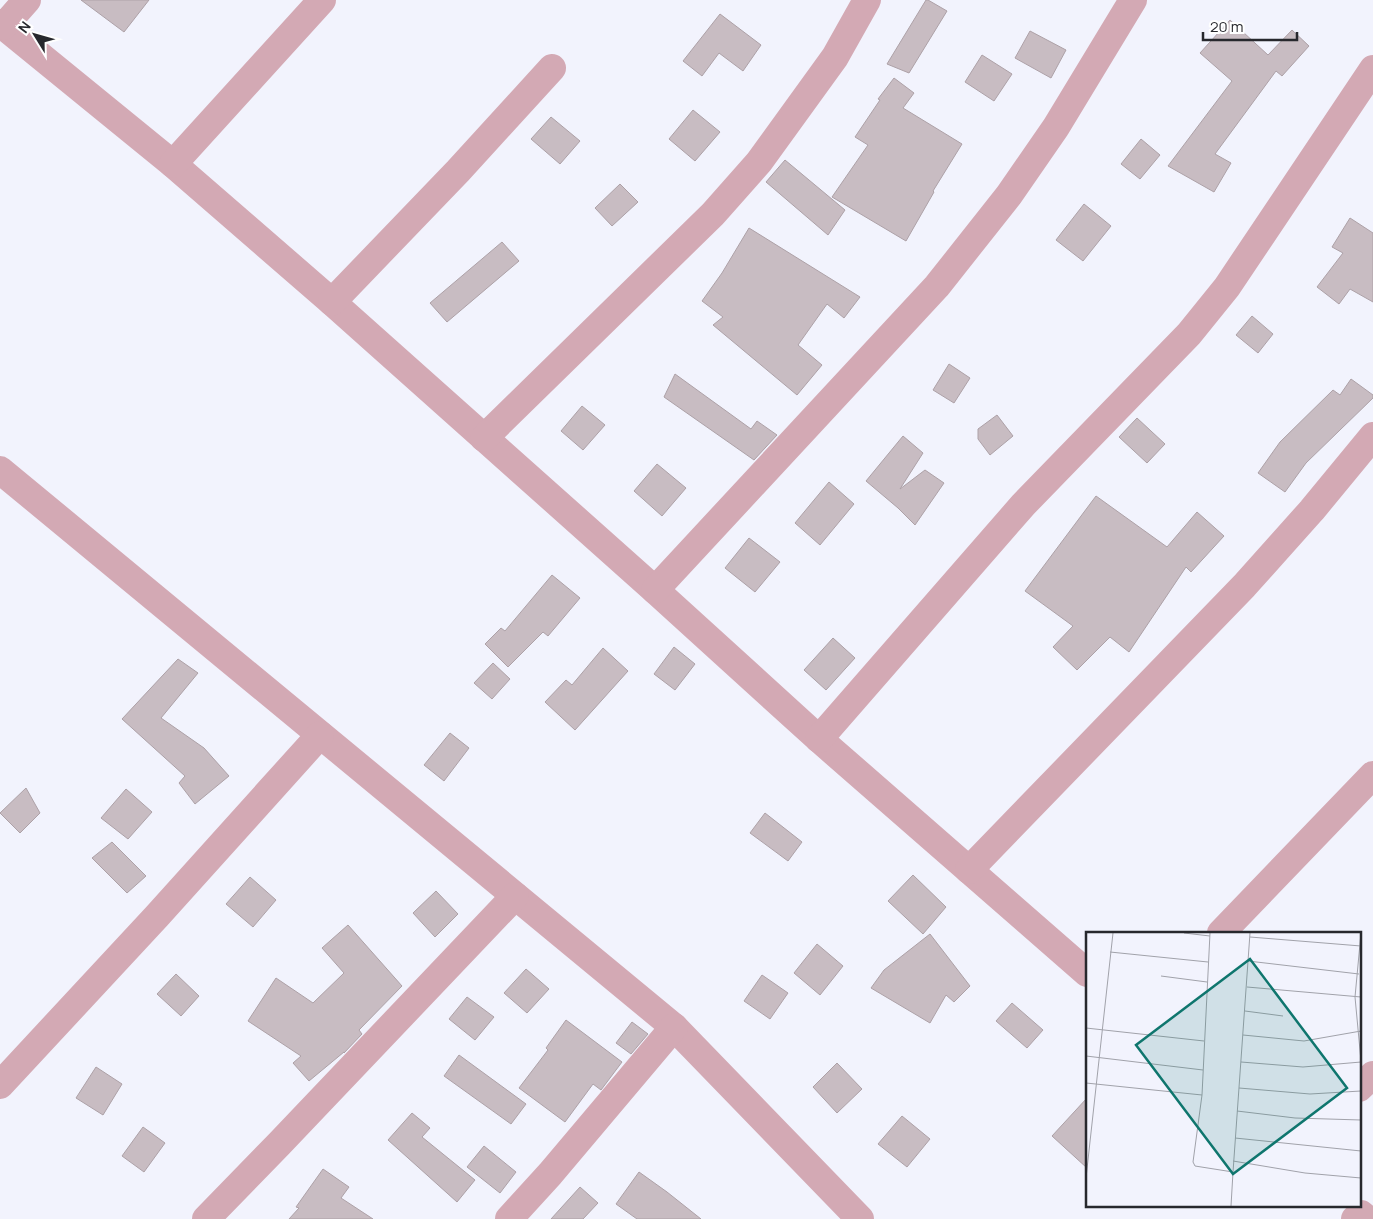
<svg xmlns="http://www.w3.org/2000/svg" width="1373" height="1219" font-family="Manrope,sans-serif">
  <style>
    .building { fill: #c8bcc2; stroke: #ada1a7 }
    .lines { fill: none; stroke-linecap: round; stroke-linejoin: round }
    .street { stroke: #d3a9b4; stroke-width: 28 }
    .inset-road { fill: none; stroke: #a1a2aa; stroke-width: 1 }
    .view { fill: #0f766e; fill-opacity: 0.15; stroke: #0f766e; stroke-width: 2.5 }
    .inset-edge { fill: none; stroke: #27282d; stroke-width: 2.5 }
  </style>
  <rect width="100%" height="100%" fill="#f2f3fd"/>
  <!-- building -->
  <g class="building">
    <polygon points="81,0 149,0 124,32"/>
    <polygon points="926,0 928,0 947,11 909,73 887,64"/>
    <polygon points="720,14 761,45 743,71 719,53 702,76 683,61"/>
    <polygon points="1230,20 1268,55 1292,30 1309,46 1282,76 1276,71 1215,154 1231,163 1214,192 1168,166 1232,81 1200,53"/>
    <polygon points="1030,31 1066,50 1051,78 1015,58"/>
    <polygon points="982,55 1012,74 994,101 965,82"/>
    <polygon points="894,78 914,93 903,108 962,144 933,191 934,192 906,241 832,197 868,145 855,137 880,100 878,99"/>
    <polygon points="693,110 720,132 695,161 669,139"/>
    <polygon points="551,117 580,141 560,164 531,139"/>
    <polygon points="1141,139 1160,155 1140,179 1121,164"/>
    <polygon points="785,160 845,210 828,235 766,182"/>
    <polygon points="620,184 638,202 612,226 595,208"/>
    <polygon points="1084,204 1111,226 1083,261 1056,240"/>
    <polygon points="1350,218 1373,233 1373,302 1350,289 1339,304 1317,287 1343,253 1332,247"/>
    <polygon points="749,228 860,297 844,318 827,304 798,345 822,365 797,395 713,325 723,317 702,301 722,273"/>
    <polygon points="502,242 519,261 447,322 430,303"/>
    <polygon points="1252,316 1273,334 1258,353 1236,335"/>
    <polygon points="949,364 970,378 954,403 933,390"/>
    <polygon points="675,374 751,429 757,421 777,435 754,460 664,397"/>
    <polygon points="1351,379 1373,395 1373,398 1306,463 1285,492 1258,473 1280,442 1333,390 1340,395"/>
    <polygon points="582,406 605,425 583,450 561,431"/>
    <polygon points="997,415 1013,436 990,455 978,439 978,429"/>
    <polygon points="1137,418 1165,444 1147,463 1119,437"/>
    <polygon points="903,436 923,453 900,489 925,470 944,483 915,525 898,508 866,481"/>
    <polygon points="657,464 686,488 662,516 634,491"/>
    <polygon points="829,482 854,504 820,545 795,523"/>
    <polygon points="1096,496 1167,547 1197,512 1224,536 1191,572 1186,567 1129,652 1110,637 1077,670 1053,647 1073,626 1025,591"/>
    <polygon points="749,538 780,562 755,592 725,568"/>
    <polygon points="552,575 580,598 548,636 543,632 508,667 485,644 501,628 505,631"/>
    <polygon points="833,638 855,658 826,690 804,670"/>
    <polygon points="674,647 695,664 675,690 654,674"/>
    <polygon points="603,648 628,671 575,730 545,702 566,680 572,685"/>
    <polygon points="178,659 198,673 161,718 204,748 229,776 195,804 179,783 185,776 122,719"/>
    <polygon points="493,663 510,679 492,699 474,683"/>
    <polygon points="450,733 469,748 444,781 424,765"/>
    <polygon points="26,788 40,813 20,833 0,813"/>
    <polygon points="126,789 152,812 128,839 101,818"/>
    <polygon points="765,813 802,842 788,861 750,833"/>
    <polygon points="112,842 146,876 127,893 92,858"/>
    <polygon points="913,875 946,907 923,934 888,901"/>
    <polygon points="250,877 276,900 253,927 226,904"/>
    <polygon points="436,891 458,914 435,937 413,913"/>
    <polygon points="348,925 402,986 359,1030 362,1034 344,1053 344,1052 309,1081 293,1063 301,1056 248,1021 276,978 313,1003 344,973 322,948"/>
    <polygon points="930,934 970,986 954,1002 946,995 930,1023 871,988 884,970"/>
    <polygon points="817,944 843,966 820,995 794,973"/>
    <polygon points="526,969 549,989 527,1013 504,993"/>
    <polygon points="176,974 199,996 181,1016 157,994"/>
    <polygon points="762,975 788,993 770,1019 744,1001"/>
    <polygon points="467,997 494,1017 475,1040 449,1019"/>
    <polygon points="1012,1003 1043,1030 1027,1048 996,1021"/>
    <polygon points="566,1020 622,1062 601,1090 593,1084 565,1122 519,1088 548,1050 546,1048"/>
    <polygon points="632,1022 648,1034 631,1054 616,1043"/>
    <polygon points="459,1055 526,1104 511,1124 444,1076"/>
    <polygon points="837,1063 862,1089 837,1113 813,1087"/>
    <polygon points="96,1067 122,1084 103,1115 76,1098"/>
    <polygon points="1087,1098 1087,1168 1052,1136"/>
    <polygon points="412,1113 430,1128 422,1137 475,1180 457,1202 388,1140"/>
    <polygon points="902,1116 930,1139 907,1167 878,1144"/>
    <polygon points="143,1127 165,1143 144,1172 122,1156"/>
    <polygon points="484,1146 516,1172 500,1193 467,1167"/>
    <polygon points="323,1169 349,1187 341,1198 373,1219 289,1219 299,1208 296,1207"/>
    <polygon points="639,1172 667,1192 701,1219 637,1219 616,1204"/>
    <polygon points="580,1187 598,1203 583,1219 551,1219"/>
  </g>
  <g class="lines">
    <!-- street -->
    <g class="street">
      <polyline points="0,23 173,164 332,302 655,590 819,739 1087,973"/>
      <polyline points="4,26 27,0"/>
      <polyline points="173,164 322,0"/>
      <polyline points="332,302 458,171 552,68"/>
      <polyline points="484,438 713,214 759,162 835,57 867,0"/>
      <polyline points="0,470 674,1027 860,1219"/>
      <polyline points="655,590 937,286 1009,195 1056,127 1133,0"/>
      <polyline points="819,739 1023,505 1189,334 1227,287 1373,69"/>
      <polyline points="969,870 1244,586 1312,510 1373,436"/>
      <polyline points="1221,933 1373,775"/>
      <polyline points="0,1085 157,916 320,735"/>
      <polyline points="1359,1088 1373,1075"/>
      <polyline points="206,1219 279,1144 515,896"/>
      <polyline points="509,1219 550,1174 674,1027"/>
      <polyline points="1355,1219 1361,1214 1367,1219"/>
    </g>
  </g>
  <!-- overview -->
  <g transform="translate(1086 932)">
    <rect width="275" height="275" fill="#f2f3fd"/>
    <path class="inset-road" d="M98,1L124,4M124,1L116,163L107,230L109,234L147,240L145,274M275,1L269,65L275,129M164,5L275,14M24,20L122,30M162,29L273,42M75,44L121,50M161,55L275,65M159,79L197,84M0,96L118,109M157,103L218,109L275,99M0,124L117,138M155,130L217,135L275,130M0,151L116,163M153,156L224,162L275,159M151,179L209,186L275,188M149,206L275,219M147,229L219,241L275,246M147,240L164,1M0,246L27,1"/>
    <path class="view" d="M164,27L261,156L147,242L50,113Z"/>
    <rect width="275" height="275" class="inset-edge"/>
  </g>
  <!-- north arrow -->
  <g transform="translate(35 35) rotate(307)" stroke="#ffffff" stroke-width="4" paint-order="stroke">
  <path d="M0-4L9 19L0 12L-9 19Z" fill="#27282d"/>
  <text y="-8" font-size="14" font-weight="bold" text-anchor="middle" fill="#27282d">N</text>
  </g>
  <!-- scale -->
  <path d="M1203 32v8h94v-8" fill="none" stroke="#27282d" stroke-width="2.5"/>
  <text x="1210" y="32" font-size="15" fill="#27282d" stroke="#ffffff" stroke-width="4" paint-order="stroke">20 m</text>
</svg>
